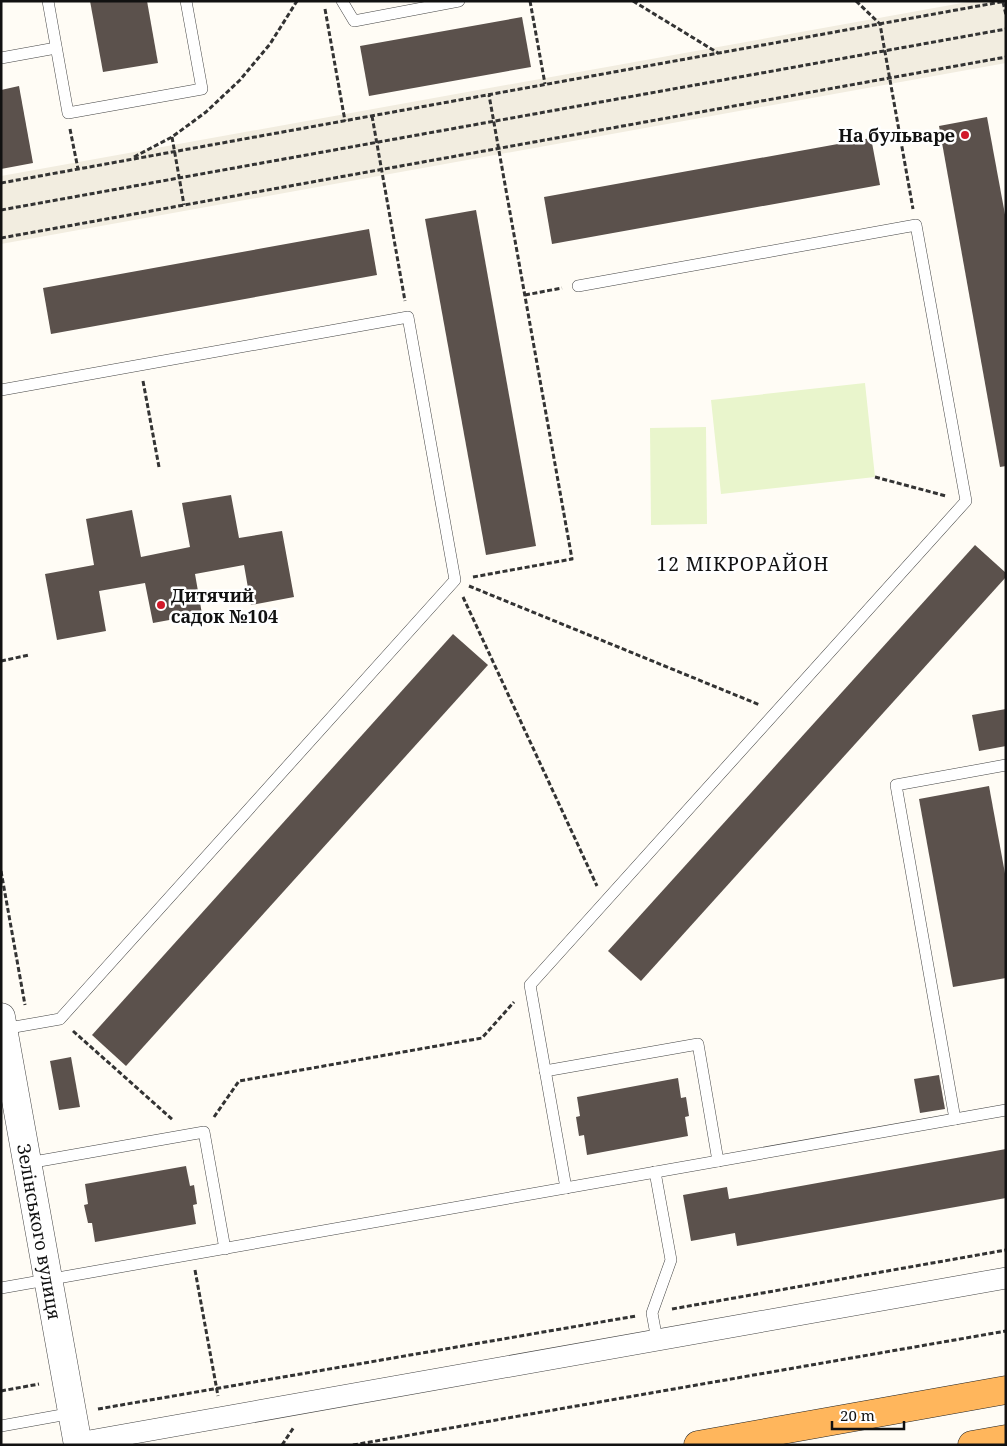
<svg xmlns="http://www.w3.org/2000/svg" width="1007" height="1446" font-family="'Noto Serif',serif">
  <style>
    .pitch { fill: #e9f5cc }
    .plaza { fill: #f2ede0 }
    .building { fill: #5b514c }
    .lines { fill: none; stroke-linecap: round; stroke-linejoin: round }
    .service-casing { stroke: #444; stroke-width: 12 }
    .minor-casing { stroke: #444; stroke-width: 22 }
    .tertiary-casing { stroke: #444; stroke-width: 29 }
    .trunk-casing { stroke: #222; stroke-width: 29 }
    .path { stroke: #333; stroke-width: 3; stroke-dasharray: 5 2.5; stroke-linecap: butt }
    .service { stroke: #fff; stroke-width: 11 }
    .minor { stroke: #fff; stroke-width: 21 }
    .tertiary { stroke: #fff; stroke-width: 28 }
    .trunk { stroke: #ffb65c; stroke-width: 28 }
    .poi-dot { fill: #d1192a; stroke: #fff; stroke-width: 2 }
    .labels { text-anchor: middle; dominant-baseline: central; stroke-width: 5; stroke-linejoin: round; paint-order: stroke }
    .poi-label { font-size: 18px; font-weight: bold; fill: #111; stroke: #fff; text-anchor: end }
    .street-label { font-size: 18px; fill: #111; stroke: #fff }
    .neighbourhood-label { font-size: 19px; letter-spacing: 1px; fill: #111; stroke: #fff }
  </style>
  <rect width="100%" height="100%" fill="#fffcf5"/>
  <!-- pitch -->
  <g class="pitch">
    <polygon points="865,383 875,477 721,494 711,400"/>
    <polygon points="706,427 707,524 651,525 650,428"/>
  </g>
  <!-- plaza -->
  <polygon class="plaza" points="973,1 1006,1 1006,63 1,244 1,176"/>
  <!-- building -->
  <g class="building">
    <polygon points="90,1 147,1 158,63 103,72"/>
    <polygon points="522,17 531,67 369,96 360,46"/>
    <polygon points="19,86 33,163 1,169 1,90"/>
    <polygon points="987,117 1006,220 1006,466 1000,467 939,126"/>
    <polygon points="871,138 880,185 552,244 544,197"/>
    <polygon points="476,210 536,546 486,555 425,219"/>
    <polygon points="369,229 377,275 51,334 43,288"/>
    <polygon points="231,495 239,538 282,531 294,597 251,605 244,565 195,574 202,614 153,623 145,583 99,591 106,631 57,640 45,574 94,565 86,519 132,510 141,557 190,547 182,503"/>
    <polygon points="975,545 1006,573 1006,577 641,981 608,951"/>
    <polygon points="453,634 488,665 126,1066 92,1035"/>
    <polygon points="1006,709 1006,746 979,751 972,715"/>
    <polygon points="989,786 1006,879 1006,978 953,987 919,799"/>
    <polygon points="71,1057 80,1107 59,1110 50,1061"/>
    <polygon points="939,1075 945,1109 920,1113 914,1079"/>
    <polygon points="678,1078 681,1098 686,1097 689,1116 685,1117 688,1136 587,1155 584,1135 579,1136 576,1117 580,1116 577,1097"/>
    <polygon points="1006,1149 1006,1198 737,1246 735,1233 691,1241 683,1195 727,1187 729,1199"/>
    <polygon points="186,1166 190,1186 194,1185 197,1204 193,1205 196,1224 95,1242 92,1223 88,1223 84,1205 88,1204 85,1184"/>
  </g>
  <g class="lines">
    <defs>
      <g id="service">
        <polyline points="48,1 68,113 202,89 186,1"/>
        <polyline points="342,1 354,21 459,1"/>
        <polyline points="1,58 56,48"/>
        <polyline points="1,390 408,317 455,580 60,1019 3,1029"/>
        <polyline points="545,1071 698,1044 718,1161"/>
        <polyline points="955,1119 896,785 1006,765"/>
        <polyline points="28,1163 204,1132 225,1249"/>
        <polyline points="655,1172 671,1260 652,1313 657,1340"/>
        <polyline points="566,1188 530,985 966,501 916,225 578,286"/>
        <polyline points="1,1288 1006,1110"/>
        <polyline points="1,1426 73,1413"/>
      </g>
      <polyline id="minor" points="78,1443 1006,1278"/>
      <g id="tertiary">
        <path id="s1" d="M1,1017L78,1445"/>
      </g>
      <g id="trunk">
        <polyline points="698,1445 1006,1390"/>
        <polyline points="972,1445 1006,1439"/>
      </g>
    </defs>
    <!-- service casing -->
    <use href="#service" class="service-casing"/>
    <!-- minor casing -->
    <use href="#minor" class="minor-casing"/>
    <!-- tertiary casing -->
    <use href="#tertiary" class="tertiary-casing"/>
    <!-- trunk casing -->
    <use href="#trunk" class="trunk-casing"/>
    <!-- path -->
    <g class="path">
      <polyline points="530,1 545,84"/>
      <polyline points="633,1 718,53"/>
      <polyline points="856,1 880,24 913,209"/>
      <polyline points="1003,2 1006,15"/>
      <polyline points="325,9 345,121"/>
      <polyline points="372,116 405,301"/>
      <polyline points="70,129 78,169"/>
      <polyline points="172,137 184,205"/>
      <polyline points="134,157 172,137 206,112 240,80 270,44 297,1"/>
      <polyline points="1,183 1006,1"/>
      <polyline points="1,210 1006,29"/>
      <polyline points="1,238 1006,57"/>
      <polyline points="525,295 562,288"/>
      <polyline points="143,381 159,467"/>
      <polyline points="875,477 946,496"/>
      <polyline points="473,577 572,559 489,95"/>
      <polyline points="469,586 760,705"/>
      <polyline points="463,597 597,886"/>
      <polyline points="1,661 29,655"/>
      <polyline points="1,871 25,1005"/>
      <polyline points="73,1031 173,1120"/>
      <polyline points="214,1117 239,1081 482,1038 514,1002"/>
      <polyline points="195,1270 218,1396"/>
      <polyline points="672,1309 1006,1250"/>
      <polyline points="1,1391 39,1384"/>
      <polyline points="98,1409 636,1316"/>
      <polyline points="282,1445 294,1427"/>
      <polyline points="353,1445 1006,1331"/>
    </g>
    <!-- service -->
    <use href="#service" class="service"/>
    <!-- minor -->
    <use href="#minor" class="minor"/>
    <!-- tertiary -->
    <use href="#tertiary" class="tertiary"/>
    <!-- trunk -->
    <use href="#trunk" class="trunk"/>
  </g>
  <!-- markers -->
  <g class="poi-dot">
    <circle cx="965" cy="135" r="5"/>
    <circle cx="161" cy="605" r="5"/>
  </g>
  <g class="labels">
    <!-- poi labels -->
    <g class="poi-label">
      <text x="955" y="135">На бульваре</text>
      <text x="171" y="595" text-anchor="start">Дитячий<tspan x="171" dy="21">садок №104</tspan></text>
    </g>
    <!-- street labels -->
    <g class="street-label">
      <text stroke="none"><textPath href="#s1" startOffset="218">Зелінського вулиця</textPath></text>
    </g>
    <!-- neighbourhood labels -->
    <g class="neighbourhood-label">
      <text x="743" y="564">12 МІКРОРАЙОН</text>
    </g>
  </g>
  <!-- border -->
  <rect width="1007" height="1446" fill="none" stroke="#111111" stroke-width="5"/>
  <!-- scale -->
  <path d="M832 1421v8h72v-8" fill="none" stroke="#111111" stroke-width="2.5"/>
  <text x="840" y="1421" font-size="15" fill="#111111" stroke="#ffffff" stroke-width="4" paint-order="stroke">20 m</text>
</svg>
